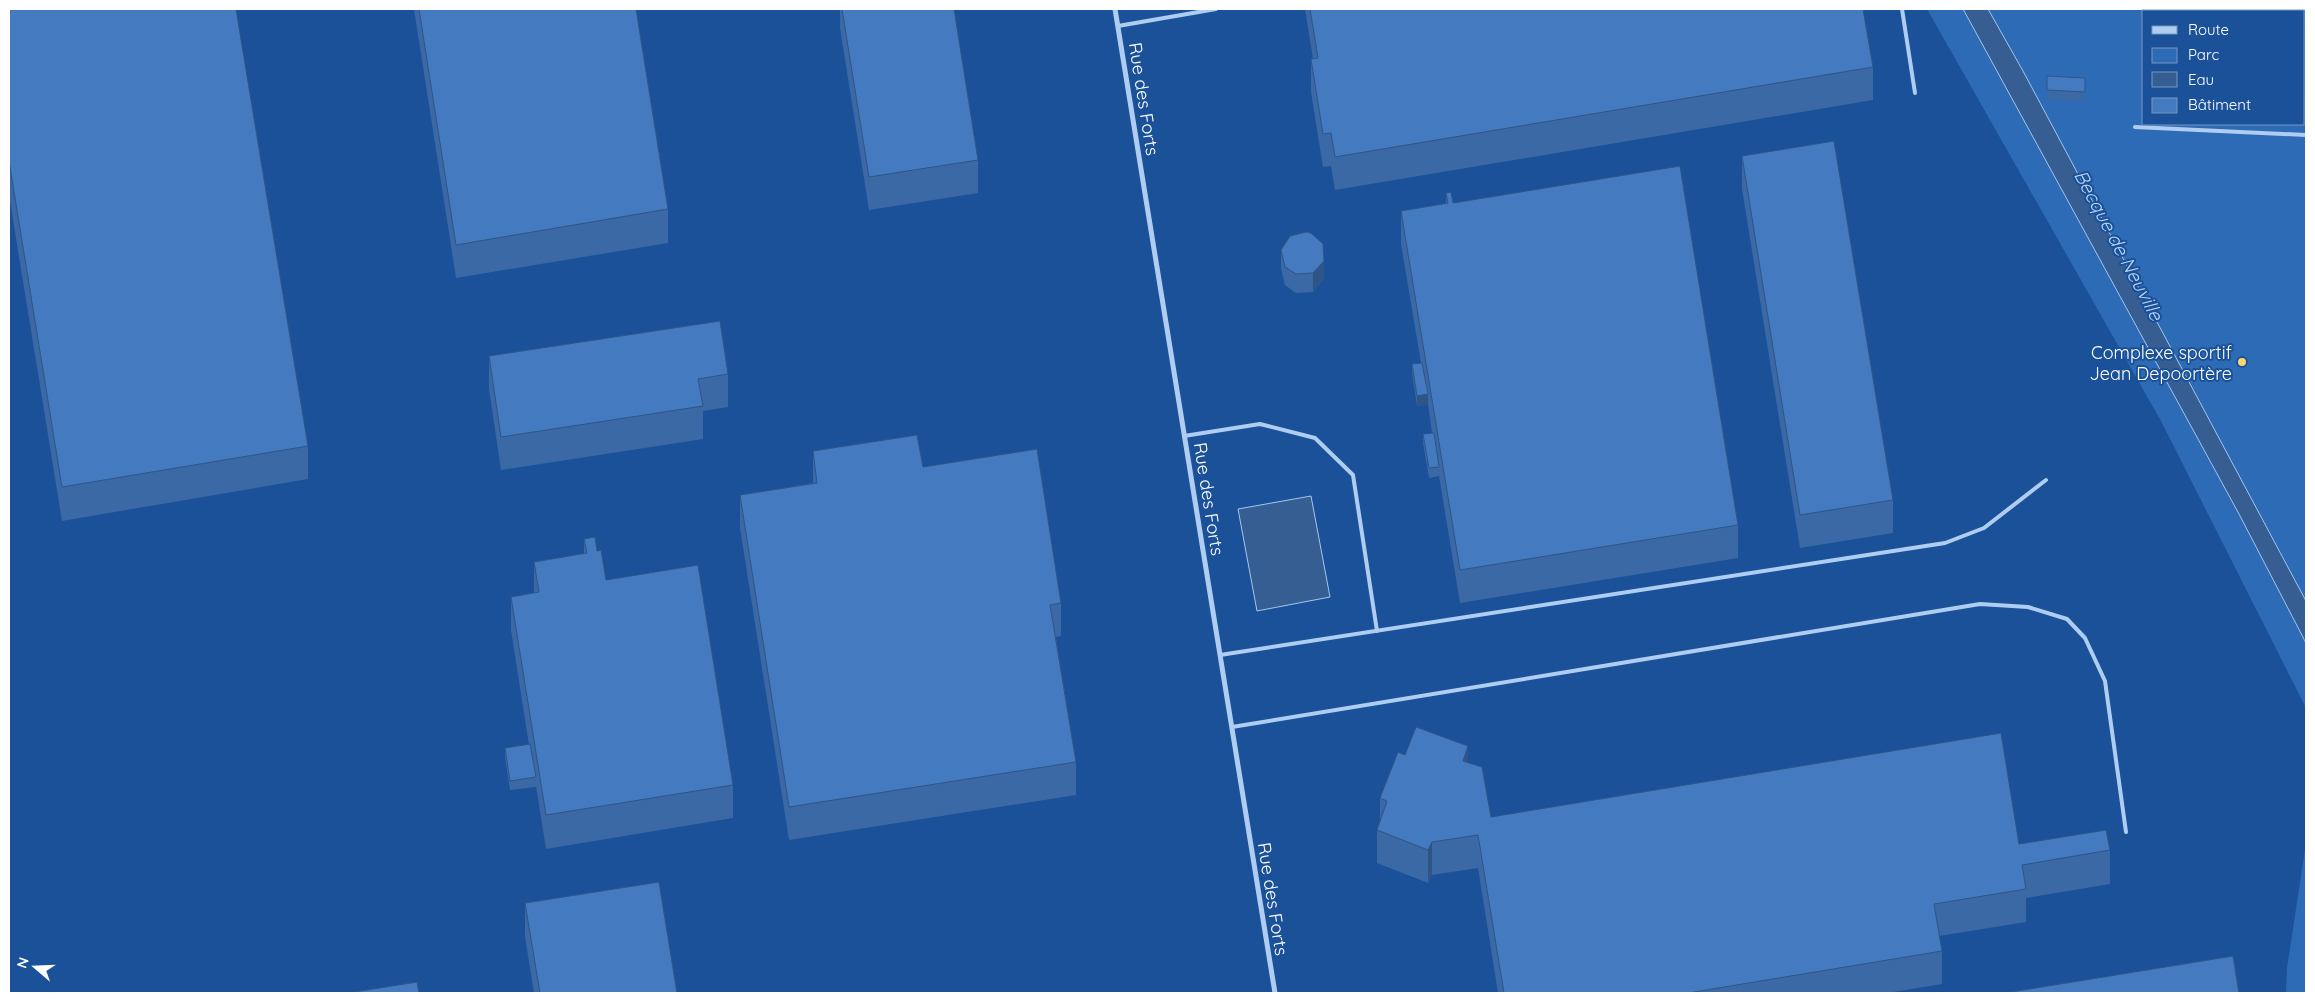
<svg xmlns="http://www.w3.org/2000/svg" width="2315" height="1002" font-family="Quicksand,sans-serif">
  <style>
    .green { fill: #2e6bb6; fill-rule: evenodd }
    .water { fill: #375e92; stroke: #a2c7f3 }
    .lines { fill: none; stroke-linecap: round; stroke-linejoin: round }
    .lane { stroke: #afcdf1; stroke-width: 4 }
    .street { stroke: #afcdf1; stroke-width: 5 }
    .wall { fill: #3a69a5 }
    .shaded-wall { fill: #2f5586 }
    .building { fill: #437ac0; stroke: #2f5586 }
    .poi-dot { fill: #ffd66f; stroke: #1a5199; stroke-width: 2 }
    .labels { text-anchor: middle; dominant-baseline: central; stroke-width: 4; stroke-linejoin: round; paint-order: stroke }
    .street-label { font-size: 18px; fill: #fff; stroke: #1a5199 }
    .poi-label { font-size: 18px; fill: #fff; stroke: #1a5199; text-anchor: end }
    .water-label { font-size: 19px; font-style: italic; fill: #bcd7f7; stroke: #1a5199 }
  </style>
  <rect width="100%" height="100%" fill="#1a5199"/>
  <!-- green -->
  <g class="green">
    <polygon points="1927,9 1963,9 2239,514 2306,643 2306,708 2161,421"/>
    <path d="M1988,9H2306V601L2023,71ZM2144,11H2304V124H2144Z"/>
    <polygon points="2306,843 2306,993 2286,993 2287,968"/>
  </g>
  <!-- water -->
  <g class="water">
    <polygon points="1963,9 1988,9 2023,71 2306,601 2306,643 2239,514"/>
    <polygon points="1311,496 1330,597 1257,611 1238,509"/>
  </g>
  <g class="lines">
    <!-- lane -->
    <g class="lane">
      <polyline points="1902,9 1915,93"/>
      <polyline points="1118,26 1216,9"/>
      <polyline points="2135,127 2306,135"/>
      <polyline points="1184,436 1260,424 1315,438 1353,475 1377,631"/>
      <polyline points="1220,655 1945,543 1984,528 2046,480"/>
      <polyline points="1232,727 1980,604 2028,607 2067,619 2085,638 2105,681 2126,832"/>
    </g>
    <!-- street -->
    <polyline class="street" points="1115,9 1275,993"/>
  </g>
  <!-- wall -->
  <g class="wall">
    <polygon points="9,9 308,446 308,479 62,521 9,195"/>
    <polygon points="414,9 636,9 668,209 668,243 456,278"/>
    <polygon points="840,9 954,9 978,160 978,193 869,210 840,28"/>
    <polygon points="1305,9 1873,67 1873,100 1335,190 1331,166 1323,167 1311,92 1311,59 1313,59"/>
    <rect x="2304" y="28" width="2" height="88"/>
    <polygon points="2085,78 2085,101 2047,100 2047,90"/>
    <polygon points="1742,156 1893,500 1893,533 1800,548 1742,189"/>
    <polygon points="1446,193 1453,203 1738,525 1738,558 1460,603 1439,476 1429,478 1423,443 1423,434 1432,433 1428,404 1417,406 1412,373 1412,364 1421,363 1401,244 1401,211 1446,204"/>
    <polygon points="1281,250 1324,279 1313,292 1296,293 1285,285 1281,269"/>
    <polygon points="489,356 728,374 728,407 703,411 703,439 501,470 489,389"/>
    <polygon points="813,451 923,467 1061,603 1061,636 1056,637 1076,762 1076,795 789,840 740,528 740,495 813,483"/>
    <polygon points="584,539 597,551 606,580 733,785 733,818 546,849 536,786 536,787 510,790 505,758 505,748 529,745 511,630 511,597 534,593 534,562 584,554"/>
    <polygon points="1405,755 1468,762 1491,817 2019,844 2110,850 2110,884 2026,898 2026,922 1939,936 1942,951 1942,984 1887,993 1498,993 1478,868 1432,875 1428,883 1377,863 1377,830 1380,820 1380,798"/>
    <polygon points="525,903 677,993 534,993 525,937"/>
  </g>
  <!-- shaded-wall -->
  <g class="shaded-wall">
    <polygon points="1324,261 1324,279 1313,292 1313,273"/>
    <polygon points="1428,394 1428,404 1417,406 1417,396"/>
    <polygon points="1468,746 1468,780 1463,761"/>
    <polygon points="1432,842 1432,875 1428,883 1428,850"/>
  </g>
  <!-- building -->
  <g class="building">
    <polygon points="9,9 236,9 308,446 62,487 9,161"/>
    <polygon points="419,9 636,9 668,209 456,245"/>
    <polygon points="842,9 954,9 978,160 869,177"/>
    <polygon points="1310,9 1863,9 1873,67 1335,157 1331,133 1323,134 1311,59 1318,58"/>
    <rect x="2304" y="28" width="2" height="62"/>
    <polygon points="2047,76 2085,78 2085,92 2047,90"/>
    <rect x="2304" y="99" width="2" height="8"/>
    <polygon points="1834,141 1893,500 1800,515 1742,156"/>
    <polygon points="1680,166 1738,525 1460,570 1401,211 1448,203 1446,193 1451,192 1453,203"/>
    <polygon points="1306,232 1311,233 1323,244 1324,261 1313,273 1296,274 1285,267 1281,250 1290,236"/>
    <polygon points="720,321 728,374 698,379 703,406 501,437 489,356"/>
    <polygon points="1422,363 1428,394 1417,396 1412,364"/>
    <polygon points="1434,433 1439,467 1429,468 1423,434"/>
    <polygon points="917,435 923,467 1037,449 1061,603 1050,605 1076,762 789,807 740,495 817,483 813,451"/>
    <polygon points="595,537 597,551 601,550 606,580 698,565 733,785 546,815 511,597 539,592 534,562 587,553 584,539"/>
    <polygon points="1416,727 1468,746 1463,761 1482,767 1491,817 2001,733 2019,844 2106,830 2110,850 2022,865 2026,889 1934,904 1942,951 1688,993 1504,993 1478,835 1432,842 1428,850 1377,830 1387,801 1380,798 1398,752 1405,755"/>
    <polygon points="530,744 536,777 510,781 505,748"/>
    <polygon points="659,882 677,993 540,993 525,903"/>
    <polygon points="2233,956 2239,993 2005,993"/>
    <polygon points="417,982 419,993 348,993"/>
  </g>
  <!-- markers -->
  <circle class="poi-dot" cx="2242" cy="362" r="5"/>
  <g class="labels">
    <!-- street labels -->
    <g class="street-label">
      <text transform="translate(1144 99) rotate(81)">Rue des Forts</text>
      <text transform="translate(1209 499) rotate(81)">Rue des Forts</text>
      <text transform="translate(1273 899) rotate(81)">Rue des Forts</text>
    </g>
    <!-- poi labels -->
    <g class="poi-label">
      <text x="2232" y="352">Complexe sportif<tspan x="2232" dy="21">Jean Depoortère</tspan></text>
    </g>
    <!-- water labels -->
    <g class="water-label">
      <text transform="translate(2119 245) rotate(62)">Becque de Neuville</text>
    </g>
  </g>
  <!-- border -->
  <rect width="2315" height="1002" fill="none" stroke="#ffffff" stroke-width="20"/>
  <!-- legend -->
  <rect x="2142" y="10" width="162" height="115" fill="#1a5199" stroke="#7697c2"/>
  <rect x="2152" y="26" width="25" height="8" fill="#afcdf1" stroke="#7697c2"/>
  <text x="2188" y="35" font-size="15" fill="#ffffff">Route</text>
  <rect x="2152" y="48" width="25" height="15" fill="#2e6bb6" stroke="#7697c2"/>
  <text x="2188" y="60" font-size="15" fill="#ffffff">Parc</text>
  <rect x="2152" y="72" width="25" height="15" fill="#375e92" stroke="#7697c2"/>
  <text x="2188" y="85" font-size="15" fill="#ffffff">Eau</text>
  <rect x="2152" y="98" width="25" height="15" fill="#437ac0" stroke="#7697c2"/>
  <text x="2188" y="110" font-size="15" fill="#ffffff">Bâtiment</text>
  <!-- north arrow -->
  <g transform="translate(35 967) rotate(289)" stroke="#1a5199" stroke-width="4" paint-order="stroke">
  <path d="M0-4L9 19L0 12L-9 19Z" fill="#ffffff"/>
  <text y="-8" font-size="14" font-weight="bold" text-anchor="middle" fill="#ffffff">N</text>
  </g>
</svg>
